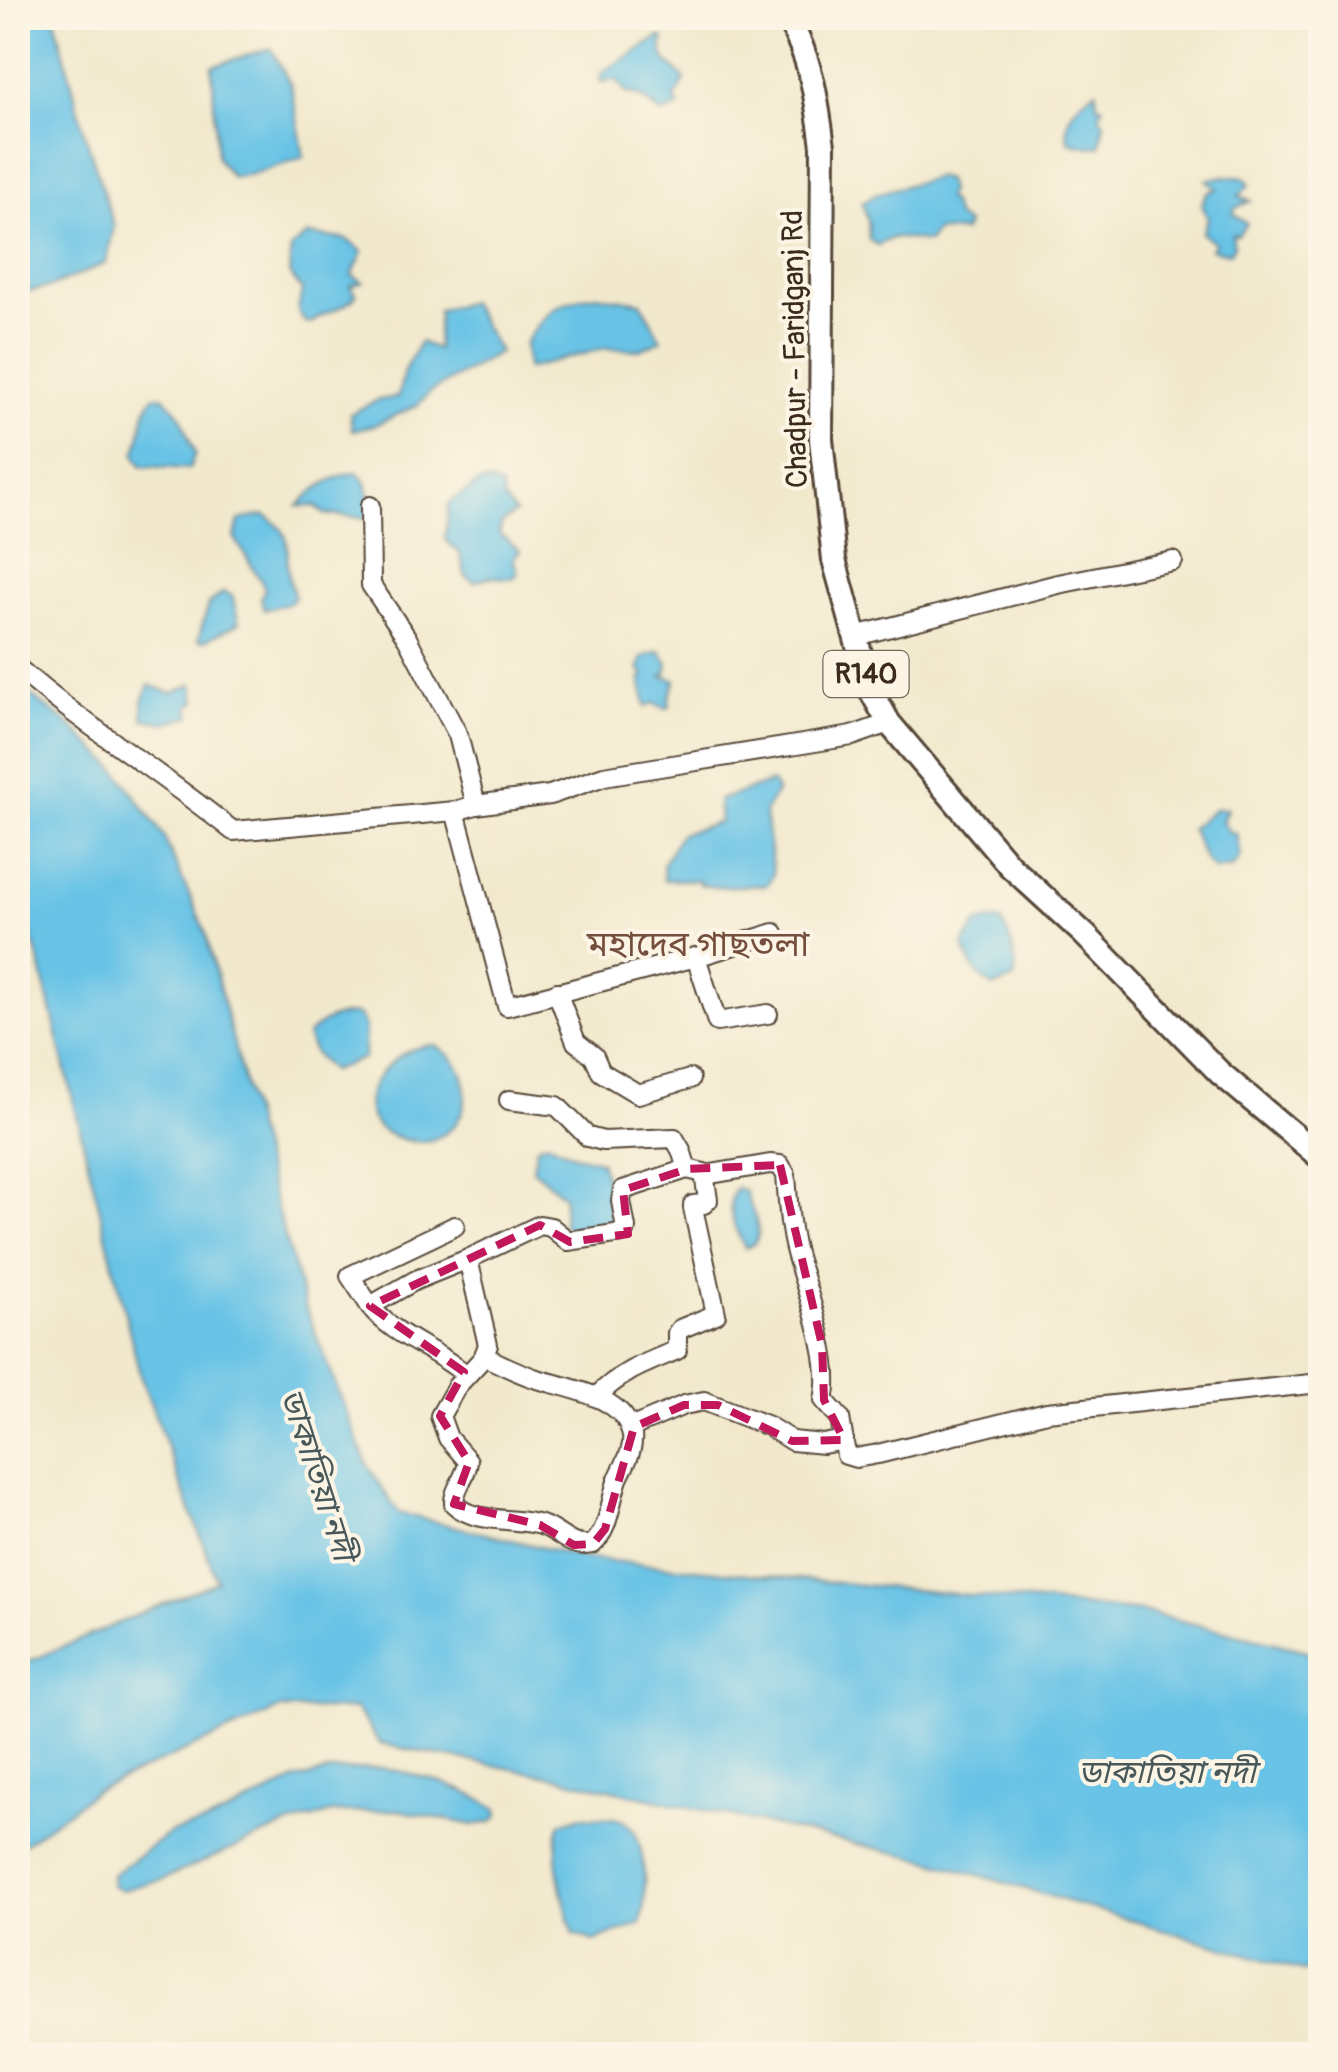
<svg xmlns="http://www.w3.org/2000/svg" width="1338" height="2072" font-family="Pangolin,'Noto Sans Bengali',sans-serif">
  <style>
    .water { fill: #68c3e6; stroke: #527682; stroke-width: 2.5 }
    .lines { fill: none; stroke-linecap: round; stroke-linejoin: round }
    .minor-casing { stroke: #564738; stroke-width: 22 }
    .major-casing { stroke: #564738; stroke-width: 28 }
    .minor { stroke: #fff; stroke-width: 18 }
    .major { stroke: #fff; stroke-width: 22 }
    .marked { fill: none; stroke: #c2185b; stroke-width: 8; stroke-dasharray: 20 12; stroke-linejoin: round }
    .labels { text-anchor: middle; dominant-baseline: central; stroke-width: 8; stroke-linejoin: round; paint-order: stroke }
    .shield { fill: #fcf5e5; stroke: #75675a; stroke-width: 2.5 }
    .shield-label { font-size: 28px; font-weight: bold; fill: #3b2a1e }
    .street-label { font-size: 30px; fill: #3b2a1e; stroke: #fcf5e5 }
    .water-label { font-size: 32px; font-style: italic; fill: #48585a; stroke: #fcf5e5 }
    .quarter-label { font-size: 35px; fill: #754e3d; stroke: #fcf5e5 }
  </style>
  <rect width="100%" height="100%" fill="#fcf5e5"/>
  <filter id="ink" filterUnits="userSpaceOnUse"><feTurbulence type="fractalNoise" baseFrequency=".01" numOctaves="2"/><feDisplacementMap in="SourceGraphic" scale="20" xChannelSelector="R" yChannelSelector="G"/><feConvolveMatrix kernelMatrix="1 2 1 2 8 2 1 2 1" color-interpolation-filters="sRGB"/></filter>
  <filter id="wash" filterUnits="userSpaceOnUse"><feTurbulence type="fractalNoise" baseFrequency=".0048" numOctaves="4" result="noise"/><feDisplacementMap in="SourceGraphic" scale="40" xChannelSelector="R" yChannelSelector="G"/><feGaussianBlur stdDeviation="2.25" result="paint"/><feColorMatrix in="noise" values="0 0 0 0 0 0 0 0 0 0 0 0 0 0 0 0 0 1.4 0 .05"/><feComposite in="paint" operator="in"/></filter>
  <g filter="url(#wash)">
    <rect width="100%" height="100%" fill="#f2e9cd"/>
    <!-- water -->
    <g class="water">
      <polygon points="18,18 55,18 84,131 114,226 106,263 52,286 18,294"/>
      <path d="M660,37L664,39C655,58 674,67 685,79L675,98L679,108L661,113L640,96L626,93L616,79L601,82V73Z"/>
      <polygon points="271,48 291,86 304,157 254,174 232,177 217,158 212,66"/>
      <path d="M1096,90L1097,105L1103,107L1099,115L1104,122L1100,146L1090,147L1069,142C1061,119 1077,102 1096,90Z"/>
      <polygon points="1224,176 1245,178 1250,184 1239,196 1251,201 1237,207 1232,213 1247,224 1238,235 1232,234 1234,246 1229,253 1211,249 1215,243 1202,233 1208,218 1201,204 1207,193 1217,189 1207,180"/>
      <polygon points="937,177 946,180 949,191 946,198 952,205 955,216 967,225 964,232 936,231 928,242 894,237 877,245 869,240 868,220 862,203 876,194"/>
      <path d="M308,235L346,239L363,252L352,275L363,282L350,286L356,295C345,311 324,309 312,323L305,322L298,311L302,290L289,273L291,248Z"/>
      <path d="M596,295L641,302L661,340L640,350L605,348L527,369L525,343C549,309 554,303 596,295Z"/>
      <polygon points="470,302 499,352 430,392 418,405 375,425 352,430 350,414 378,400 398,397 404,371 420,342 437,349 438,310"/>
      <path d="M163,396L180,414L195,454L189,469L142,466L135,454C143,435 141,413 153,397Z"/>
      <path d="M357,472L365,481L372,504L366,518L324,514L316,506H298C314,488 333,476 357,472Z"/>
      <polygon points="490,482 501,486 504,500 515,513 502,523 499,534 520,551 513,558 518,573 513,578 488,577 474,582 465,575 460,553 445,540 449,503 479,483"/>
      <path d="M265,515C294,535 286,542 288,572C288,580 293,590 295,597L289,603L264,610L261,598L265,588L235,538L239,520Z"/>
      <polygon points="223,592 232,596 239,623 204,641 198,640 209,604"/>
      <polygon points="660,651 668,664 666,674 662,676 676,680 669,699 670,707 665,708 654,703 646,707 641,682 644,675 639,669 643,657"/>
      <polygon points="193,684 196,701 189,706 191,716 165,723 143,719 143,700 149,685 172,693"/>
      <polygon points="18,686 69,724 117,770 163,835 205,931 271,1189 306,1309 367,1464 398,1513 590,1559 1144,1612 1320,1654 1320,1976 924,1859 550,1776 380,1744 356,1709 279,1709 95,1791 18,1848 18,1666 217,1581 140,1375 37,952 18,898"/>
      <polygon points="772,782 777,791 765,812 773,875 767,885 714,887 699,884 699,880 664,880 663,864 680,834 720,822 718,800"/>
      <path d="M1214,809H1227L1222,822L1230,833H1236L1240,856L1233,867L1216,870C1200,862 1200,842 1190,829Z"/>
      <path d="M988,920L1002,922L1012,945L1016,967L1014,979L994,987C978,979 967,961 964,943L977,924Z"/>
      <path d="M355,1014L360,1016L365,1027L364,1058L331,1071L314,1053L307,1036C321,1021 334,1015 355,1014Z"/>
      <path d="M434,1045C496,1077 459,1164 394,1136C392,1135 382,1131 380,1129C351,1102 382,1063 411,1050C418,1047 427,1046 434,1045Z"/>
      <polygon points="547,1142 575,1155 600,1161 616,1212 615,1223 569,1234 563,1224 564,1196 533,1169 537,1146"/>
      <path d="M736,1188L745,1191C750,1210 772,1241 745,1248C736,1232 723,1203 736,1188Z"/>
      <path d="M384,1768C425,1776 463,1787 498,1809L499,1815L491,1822L474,1825L397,1810L331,1813L283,1827L166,1878L122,1890L112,1885V1875L170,1833L209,1822L296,1780L331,1771Z"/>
      <path d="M582,1816C598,1821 614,1813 628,1824C646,1837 648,1904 640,1924L594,1941L574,1934C565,1907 549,1849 561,1823Z"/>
    </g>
  </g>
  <g filter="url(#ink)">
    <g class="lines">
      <defs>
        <g id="minor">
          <polyline points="370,506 371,585 407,638 458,735 476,805"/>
          <polyline points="856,636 1058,584 1173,561"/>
          <path d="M18,668C86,727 163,774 233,831L455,811L476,805L550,795L604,776L852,736L889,723"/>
          <polyline points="455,811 507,1006 696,957 774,933"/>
          <polyline points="696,957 717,1022 768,1014"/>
          <polyline points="557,992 576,1042 594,1056 601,1072 638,1094 690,1079"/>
          <polyline points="509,1100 557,1106 588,1137 603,1141 674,1138 681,1150 687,1169"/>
          <path d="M705,1175L770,1164L780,1165L786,1175C788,1201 789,1227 796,1253C807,1293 834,1361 824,1400L840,1418L846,1455L856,1458L878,1454L1047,1412L1320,1383"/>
          <path d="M468,1259L540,1225L551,1227L568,1241L622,1233L626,1228L621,1201L623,1190L687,1169L704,1173L708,1200L704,1204L693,1205V1208L716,1314L680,1329L677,1333V1350C644,1364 622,1371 596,1397"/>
          <polyline points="370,1306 350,1276 455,1226"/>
          <path d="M466,1375C437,1349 394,1337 370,1306L416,1280L468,1259L488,1345L483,1358L457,1386L440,1416L448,1438L468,1461C467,1477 453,1489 454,1504C474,1524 515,1517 541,1525C562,1532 569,1549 593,1544C610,1528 610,1501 618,1479C624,1465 634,1451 632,1435C625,1395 565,1388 534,1378C517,1372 500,1364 484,1356"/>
          <polyline points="630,1428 684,1405 704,1401 768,1426 792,1441 823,1444 844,1440"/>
        </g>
        <path id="major" d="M787,18C811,56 817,101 823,146L821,439L834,560L870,689L889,723L1010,866L1084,934L1220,1073L1320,1157"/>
      </defs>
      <!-- minor casing -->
      <use href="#minor" class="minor-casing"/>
      <!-- major casing -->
      <use href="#major" class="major-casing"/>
      <!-- minor -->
      <use href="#minor" class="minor"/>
      <!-- major -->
      <use href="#major" class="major"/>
    </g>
  </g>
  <!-- marked area -->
  <path class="marked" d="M780,1165L822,1345L824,1400L844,1440L792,1441L718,1405H684L634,1427L605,1529L593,1544L574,1545L540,1525L454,1504L469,1462L440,1416L464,1372L370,1306L540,1225L570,1242L628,1234L623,1190L687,1169Z"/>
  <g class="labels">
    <!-- shield labels -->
    <rect class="shield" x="823.5" y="651" width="85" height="46" rx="8"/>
    <g class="shield-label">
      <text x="866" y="674">R140</text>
    </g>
    <!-- street labels -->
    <g class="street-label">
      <text transform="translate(795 349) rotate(-91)">Chadpur - Faridganj Rd</text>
    </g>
    <!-- water labels -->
    <g class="water-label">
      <text transform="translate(317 1475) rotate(72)">ডাকাতিয়া নদী</text>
      <text x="1167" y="1773">ডাকাতিয়া নদী</text>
    </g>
    <!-- quarter labels -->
    <g class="quarter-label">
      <text x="698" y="945">মহাদেব গাছতলা</text>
    </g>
  </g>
  <!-- margin -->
  <rect width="1338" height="2072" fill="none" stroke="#fcf5e5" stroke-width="60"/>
</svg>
